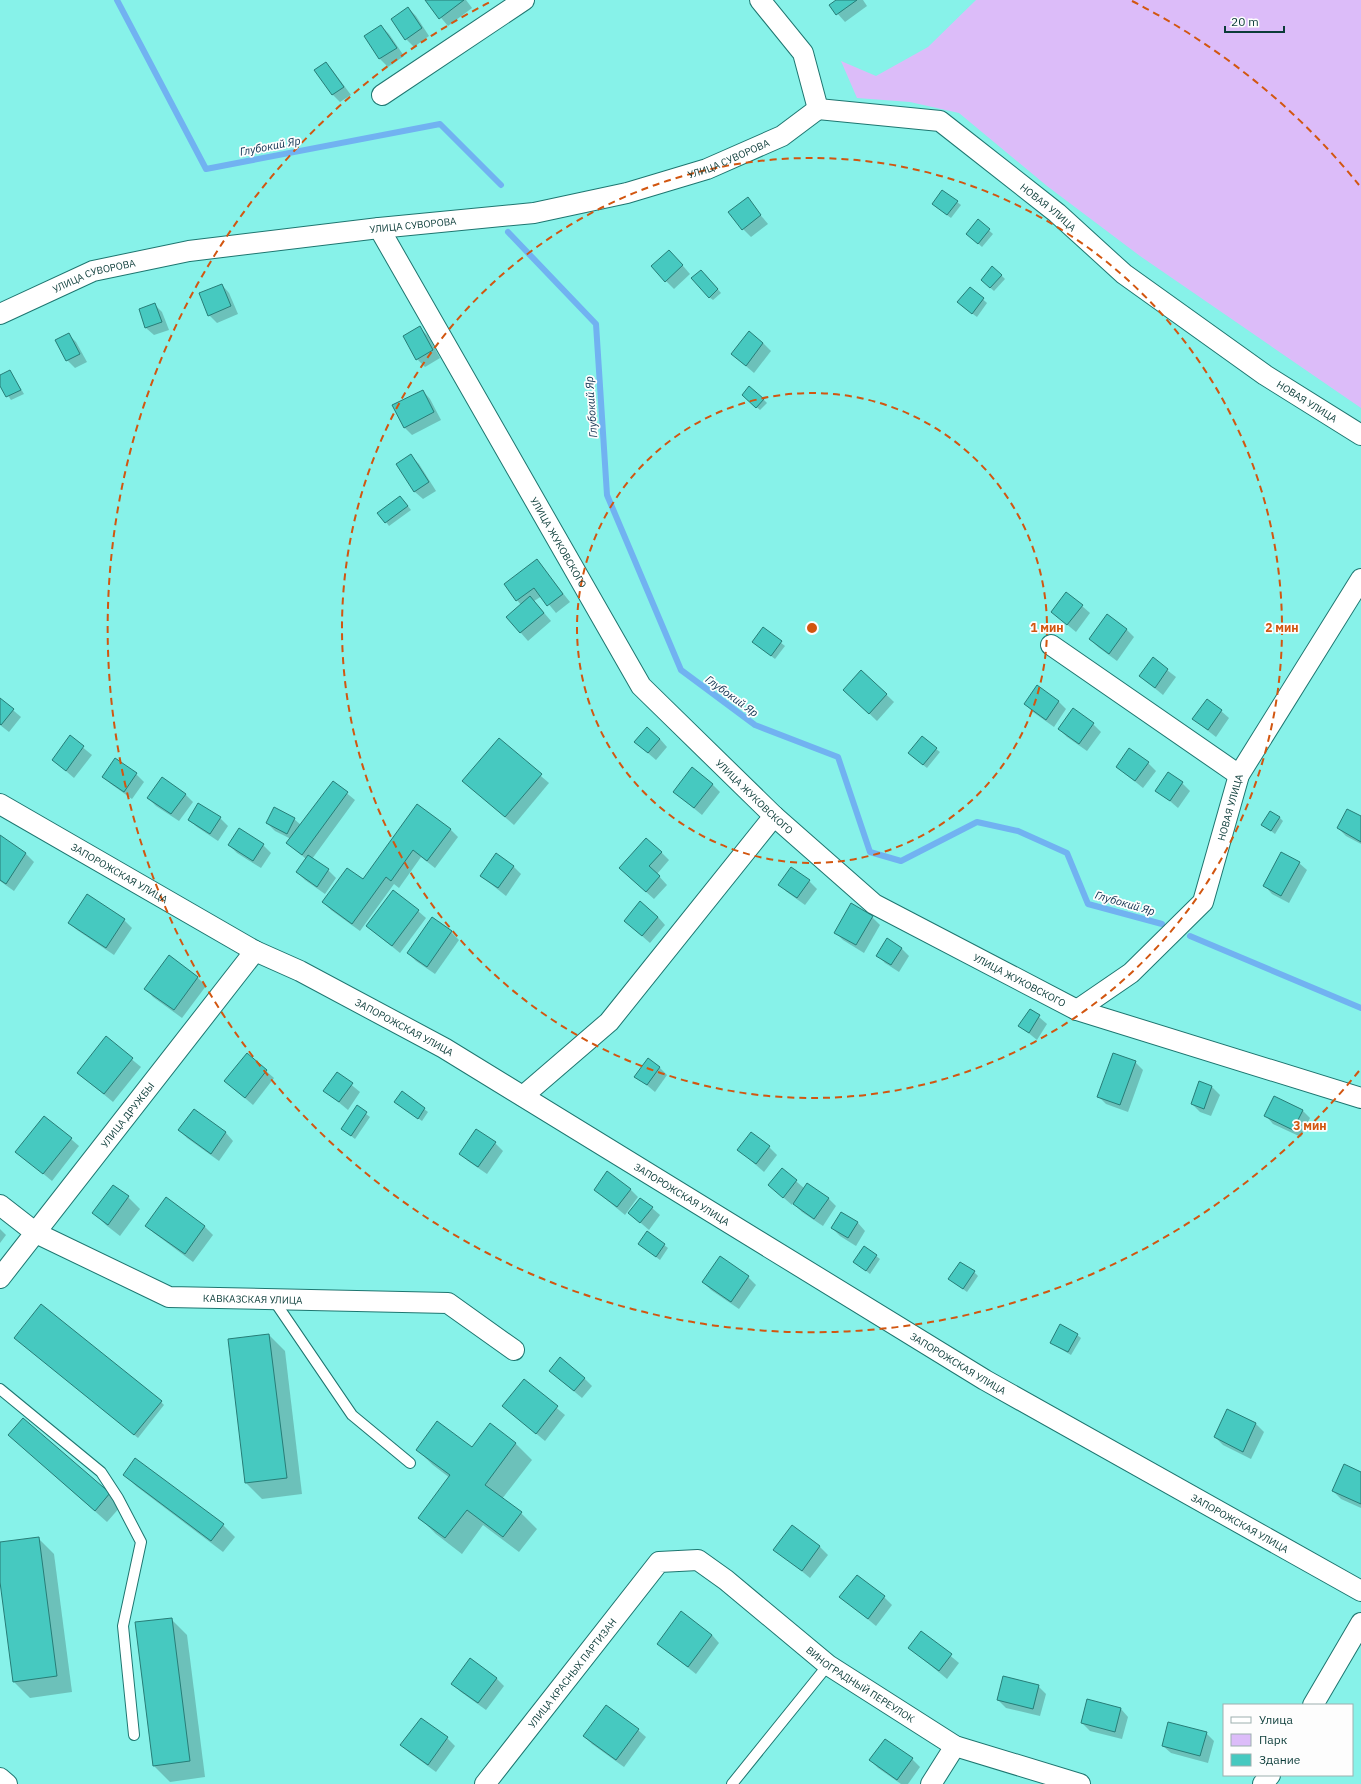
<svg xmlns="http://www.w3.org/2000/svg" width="1361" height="1784" font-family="'IBM Plex Sans',sans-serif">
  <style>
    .green { fill: #dcbcf9 }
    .shadow { fill: #0003 }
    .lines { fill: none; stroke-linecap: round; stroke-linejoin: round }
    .stream { stroke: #71b2f1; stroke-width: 6 }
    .building { fill: #46c9c0; stroke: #277d77 }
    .service-casing { stroke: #1e7670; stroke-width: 12 }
    .minor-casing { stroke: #1e7670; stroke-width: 22 }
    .service { stroke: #fff; stroke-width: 10 }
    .minor { stroke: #fff; stroke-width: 20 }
    .ring { fill: none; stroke: #d25610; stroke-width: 2; stroke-dasharray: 7 5 }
    .labels { text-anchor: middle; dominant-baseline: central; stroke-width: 3.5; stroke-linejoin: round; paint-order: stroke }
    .street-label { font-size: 10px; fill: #0c3c39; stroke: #fdfdfd }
    .water-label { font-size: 11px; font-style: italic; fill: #082b4a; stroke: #fdfdfd }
    .centre { fill: #d25610; stroke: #fdfdfd; stroke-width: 2 }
    .ring-label { font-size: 12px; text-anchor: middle; font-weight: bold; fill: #d25610; stroke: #fdfdfd; stroke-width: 3.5; stroke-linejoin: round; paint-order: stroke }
  </style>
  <rect width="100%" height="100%" fill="#87f2e9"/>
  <!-- green -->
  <polygon class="green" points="976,0 1361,0 1361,408 1140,256 1047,186 959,113 910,102 857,98 841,61 876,76 928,47"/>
  <!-- shadow -->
  <g class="shadow">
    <polygon points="426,0 466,0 472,8 448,26"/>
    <polygon points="837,0 863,0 867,6 845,22 830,5"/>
    <polygon points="408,8 416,16 429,36 414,47 406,39"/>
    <polygon points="381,26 389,34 404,56 388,67 380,59 365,37"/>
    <polygon points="326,63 333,71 351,95 340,102 332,94"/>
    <polygon points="747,199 768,224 751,237 743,229"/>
    <polygon points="957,202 961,205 951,218 936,207"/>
    <polygon points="978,221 993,234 982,247 971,237"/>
    <polygon points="677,259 690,274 674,289 666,281"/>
    <polygon points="705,274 721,293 713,300 709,297"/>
    <polygon points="1001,275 1005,279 994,291 986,284"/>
    <polygon points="222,285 229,293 238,314 217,323 209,315"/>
    <polygon points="970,288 987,303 977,317 962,306"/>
    <polygon points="154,304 162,312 169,330 154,335 146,328 140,310"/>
    <polygon points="420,328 428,336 440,358 425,367 417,359"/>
    <polygon points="68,334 76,342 87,362 75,368 67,360"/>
    <polygon points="763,343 771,351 754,373 732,354"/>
    <polygon points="10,371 24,394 11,400 0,384 0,376"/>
    <polygon points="423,391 430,399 441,420 412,435 404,427"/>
    <polygon points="747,399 763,399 767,403 760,410"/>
    <polygon points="411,456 419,464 436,491 423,499 415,492 397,465"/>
    <polygon points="404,501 411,510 389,526 386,522"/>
    <polygon points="537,561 570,602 556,613 542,596 534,601 551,621 528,641 507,617 521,605 505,585"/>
    <polygon points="1082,606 1090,613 1076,632 1052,612"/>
    <polygon points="763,629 785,646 775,659 757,645"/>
    <polygon points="1126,629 1134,637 1117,661 1098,647 1090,639"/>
    <polygon points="1153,659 1176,677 1163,695 1140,676"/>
    <polygon points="862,671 894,702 877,721 852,697"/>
    <polygon points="0,699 21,717 9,732 0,725"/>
    <polygon points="1058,701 1066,709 1054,727 1033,712 1025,704"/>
    <polygon points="1221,711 1229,718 1216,737 1193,719"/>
    <polygon points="1093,724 1101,732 1087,751 1067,737 1059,729"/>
    <polygon points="70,737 92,755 74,778 53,760"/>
    <polygon points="660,739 667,747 656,760 635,742"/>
    <polygon points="499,740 549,783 514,825 472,789"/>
    <polygon points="936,749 940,752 927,768 913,757"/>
    <polygon points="116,759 136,774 144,782 132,799 111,784 103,777"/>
    <polygon points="1148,763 1156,771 1143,788 1117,767"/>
    <polygon points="333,782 355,800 312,859 328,870 336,878 325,894 305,880 297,872 306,859 288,843 291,839 275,831 267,823 274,809 294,819 301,825"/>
    <polygon points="1182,783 1190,791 1178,808 1157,790"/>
    <polygon points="712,784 720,792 702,815 674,792"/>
    <polygon points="185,794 193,802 179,821 156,806 148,798"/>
    <polygon points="417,805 450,829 458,837 435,868 421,857 399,888 394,884 360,931 331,910 323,902 363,880"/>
    <polygon points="1361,817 1361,844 1346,836 1338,828"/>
    <polygon points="220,818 228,826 218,841 197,827 189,820"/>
    <polygon points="1280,818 1283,821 1275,834 1263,825"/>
    <polygon points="0,836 26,854 34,862 14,891 0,881"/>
    <polygon points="229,845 263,845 271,853 261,868 237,853"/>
    <polygon points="661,852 669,860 657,874 667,885 654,899 628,876"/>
    <polygon points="1299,863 1307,870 1289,903 1272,894 1265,886"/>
    <polygon points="513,866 521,874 506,896 481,876"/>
    <polygon points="809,881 817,889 805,905 787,892 779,884"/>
    <polygon points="87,896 124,920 132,928 114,955 77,930 69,923"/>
    <polygon points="418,911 426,918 400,953 367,926"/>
    <polygon points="658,917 665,925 650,943 625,921"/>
    <polygon points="872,917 880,925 864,953 843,940 835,932"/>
    <polygon points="432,919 451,932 459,940 435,974 416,961 408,953"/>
    <polygon points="901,948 909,956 899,972 885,963 877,955"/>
    <polygon points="169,957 198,978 206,986 182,1018 153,997 146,989"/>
    <polygon points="1031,1010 1047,1024 1037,1040 1020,1026"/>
    <polygon points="106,1038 141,1067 113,1102 78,1073"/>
    <polygon points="1135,1062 1143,1070 1128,1112 1106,1104 1098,1096"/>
    <polygon points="659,1067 667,1075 655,1092 636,1076"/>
    <polygon points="266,1071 274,1078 253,1105 225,1081"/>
    <polygon points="337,1073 360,1092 348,1110 325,1091"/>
    <polygon points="1200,1082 1212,1087 1220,1095 1211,1116 1200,1112 1192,1104"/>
    <polygon points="399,1105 424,1109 428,1112 422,1121"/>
    <polygon points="357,1107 370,1117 355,1139 346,1132"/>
    <polygon points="194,1110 226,1133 233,1141 219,1161 187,1138 179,1130"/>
    <polygon points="1302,1110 1310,1118 1301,1137 1273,1124 1266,1116"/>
    <polygon points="71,1139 79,1146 52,1181 17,1152"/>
    <polygon points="495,1143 503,1151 487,1174 468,1161 460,1153"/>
    <polygon points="769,1147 777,1155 764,1172 739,1150"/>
    <polygon points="782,1169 805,1189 808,1184 829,1199 836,1206 823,1226 802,1212 793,1203 792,1205 769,1185"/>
    <polygon points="114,1186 128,1197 140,1209 120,1236 106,1225 94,1213"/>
    <polygon points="630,1189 638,1197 625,1215 595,1190"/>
    <polygon points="166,1198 205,1227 213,1235 193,1262 154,1233 146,1225"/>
    <polygon points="652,1208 660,1215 649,1230 629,1213"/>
    <polygon points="842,1213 858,1223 865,1231 856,1246 840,1236 832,1228"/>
    <polygon points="0,1229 6,1235 0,1243"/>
    <polygon points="647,1232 668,1248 660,1260 639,1244"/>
    <polygon points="876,1256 880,1259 870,1274 855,1262"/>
    <polygon points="974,1272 978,1276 967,1292 949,1279"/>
    <polygon points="748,1277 756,1285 739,1309 711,1290 703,1282"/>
    <polygon points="269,1335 285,1351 302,1494 262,1499 246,1483"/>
    <polygon points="1077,1335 1081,1338 1071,1355 1051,1343"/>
    <polygon points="19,1341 161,1402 164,1405 138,1438"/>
    <polygon points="558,1378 584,1378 592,1386 582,1398"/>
    <polygon points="524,1381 565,1415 545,1441 503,1406"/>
    <polygon points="1228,1410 1256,1424 1264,1432 1251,1459 1223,1445 1215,1437"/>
    <polygon points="490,1425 516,1444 532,1460 502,1499 521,1513 537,1529 519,1552 483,1525 462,1554 436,1534 420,1518 450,1478 433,1465 417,1450 472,1448"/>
    <polygon points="9,1435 109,1494 121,1506 107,1522"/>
    <polygon points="1361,1473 1361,1508 1341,1499 1333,1491"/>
    <polygon points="124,1474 223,1525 235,1537 223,1552 136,1486"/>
    <polygon points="792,1526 820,1547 828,1555 810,1578 775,1549"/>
    <polygon points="38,1538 54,1554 72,1692 30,1698 14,1682 0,1574 0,1543"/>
    <polygon points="841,1597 884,1597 892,1605 876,1626"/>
    <polygon points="171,1619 187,1635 205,1777 170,1782 154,1766"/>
    <polygon points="922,1632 959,1663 947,1679 910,1648"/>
    <polygon points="712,1635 719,1643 696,1674 658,1644"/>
    <polygon points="496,1678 504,1686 486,1710 461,1692 453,1684"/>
    <polygon points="1038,1686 1046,1694 1040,1716 1006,1708 998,1700"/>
    <polygon points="1121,1709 1128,1717 1122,1739 1090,1731 1082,1723"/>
    <polygon points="638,1730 646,1737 624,1767 592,1744 584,1736"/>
    <polygon points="1206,1733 1214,1741 1208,1763 1171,1753 1163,1746"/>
    <polygon points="447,1738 455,1746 436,1772 410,1753 402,1745"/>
    <polygon points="912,1759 920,1767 908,1784 901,1784 878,1768 870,1760"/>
  </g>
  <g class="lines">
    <!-- stream -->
    <g class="stream">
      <polyline points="117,0 206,169 440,124 501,185"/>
      <polyline points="508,232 596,324 607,495 681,670 755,725 838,757 870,852 901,861 977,822 1018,831 1067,853 1088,904 1162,924"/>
      <polyline points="1190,936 1361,1008"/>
    </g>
  </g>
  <!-- building -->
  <g class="building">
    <polygon points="425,0 464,0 439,19"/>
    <polygon points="836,0 857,0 836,15 829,5"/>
    <polygon points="408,7 422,28 405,40 391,19"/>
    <polygon points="381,25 397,48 379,59 364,36"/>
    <polygon points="326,62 344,87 332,95 314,70"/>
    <polygon points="942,190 958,201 947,215 932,204"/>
    <polygon points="748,197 761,215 742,230 728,212"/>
    <polygon points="978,219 990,229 978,244 966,234"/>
    <polygon points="669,250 683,265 665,282 651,266"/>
    <polygon points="992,266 1002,275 990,288 981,280"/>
    <polygon points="701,270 718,289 709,298 691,278"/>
    <polygon points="222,284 231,306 208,316 199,293"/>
    <polygon points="970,287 984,298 972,314 957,302"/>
    <polygon points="155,303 162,322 145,328 139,309"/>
    <polygon points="420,326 433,350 416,360 403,336"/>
    <polygon points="749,331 763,343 746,366 731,354"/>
    <polygon points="69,333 80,354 66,361 55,340"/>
    <polygon points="10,370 21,390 6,397 0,386 0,375"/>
    <polygon points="749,386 764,399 756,408 742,395"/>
    <polygon points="423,390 434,412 404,428 392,405"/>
    <polygon points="411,454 429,482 414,492 396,464"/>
    <polygon points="400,496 408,506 385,523 377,513"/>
    <polygon points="537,559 563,594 547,606 534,588 516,601 504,584"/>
    <polygon points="1066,592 1083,605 1067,625 1051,612"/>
    <polygon points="530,596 544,613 520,633 506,617"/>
    <polygon points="1107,614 1127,629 1109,654 1089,639"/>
    <polygon points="763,627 782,641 771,656 752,642"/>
    <polygon points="1153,657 1168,669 1155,688 1139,676"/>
    <polygon points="861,670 887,694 869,714 843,690"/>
    <polygon points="1037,685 1059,701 1046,720 1024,704"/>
    <polygon points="0,698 14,709 1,725 0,724"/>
    <polygon points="1207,699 1222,710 1208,730 1192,719"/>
    <polygon points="1073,708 1094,723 1079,744 1058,729"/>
    <polygon points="647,727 660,739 648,753 634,742"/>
    <polygon points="70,735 84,746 66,771 52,760"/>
    <polygon points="922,736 937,748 923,765 908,753"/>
    <polygon points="499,738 542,774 505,817 462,781"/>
    <polygon points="1129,748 1149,762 1135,781 1116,767"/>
    <polygon points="115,758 137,773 124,792 102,777"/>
    <polygon points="692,767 713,784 694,808 673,792"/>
    <polygon points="1168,772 1183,782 1170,801 1155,791"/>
    <polygon points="162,777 186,794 171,814 147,798"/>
    <polygon points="333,781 348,792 302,855 286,843"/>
    <polygon points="198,803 221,817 210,834 188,820"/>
    <polygon points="417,804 451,829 427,861 413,850 391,881 386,877 352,924 322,902 347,868 363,879"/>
    <polygon points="274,807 295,818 287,834 266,823"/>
    <polygon points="1347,809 1361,816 1361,842 1337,828"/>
    <polygon points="1270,811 1280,817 1271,831 1261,825"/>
    <polygon points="239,828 264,844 253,861 228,845"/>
    <polygon points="0,835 26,853 6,884 0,880"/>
    <polygon points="646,838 662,852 649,866 660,876 646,892 619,868"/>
    <polygon points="1281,852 1300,862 1281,896 1263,886"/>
    <polygon points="496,853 514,866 498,888 480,876"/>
    <polygon points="308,855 329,869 317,887 296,872"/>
    <polygon points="791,867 810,880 797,898 778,885"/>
    <polygon points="393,890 419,910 392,946 366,926"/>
    <polygon points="87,894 125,919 106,948 68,923"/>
    <polygon points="640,901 658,917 642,936 624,921"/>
    <polygon points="851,903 873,916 856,945 834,933"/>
    <polygon points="432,917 452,931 427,967 407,953"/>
    <polygon points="887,938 902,948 891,965 876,956"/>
    <polygon points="169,955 198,977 174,1010 144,989"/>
    <polygon points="1030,1009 1040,1015 1029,1033 1018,1026"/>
    <polygon points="106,1036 133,1058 104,1094 77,1073"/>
    <polygon points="247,1053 267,1070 245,1098 224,1081"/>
    <polygon points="1113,1053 1136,1061 1120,1105 1097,1097"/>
    <polygon points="648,1058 660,1067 647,1085 634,1077"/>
    <polygon points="337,1072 353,1083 339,1102 323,1091"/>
    <polygon points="1199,1081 1212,1086 1204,1109 1191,1104"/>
    <polygon points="402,1091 425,1108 418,1119 394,1102"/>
    <polygon points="1274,1096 1303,1110 1293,1130 1264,1116"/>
    <polygon points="357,1105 367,1112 351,1136 341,1129"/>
    <polygon points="194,1109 226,1132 211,1154 178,1130"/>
    <polygon points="44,1116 72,1138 43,1174 15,1152"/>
    <polygon points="476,1129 496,1142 478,1167 459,1154"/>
    <polygon points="751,1132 770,1146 756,1164 737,1150"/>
    <polygon points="782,1168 797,1180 783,1198 768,1185"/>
    <polygon points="607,1171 631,1189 617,1207 594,1190"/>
    <polygon points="807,1183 829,1198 814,1219 793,1204"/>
    <polygon points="113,1185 129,1196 108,1225 92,1213"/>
    <polygon points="166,1197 205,1226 185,1254 145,1226"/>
    <polygon points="640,1198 653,1207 640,1223 628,1213"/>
    <polygon points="841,1212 858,1222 848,1238 831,1228"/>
    <polygon points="647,1231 665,1244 656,1257 638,1244"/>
    <polygon points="864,1246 877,1255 866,1271 853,1262"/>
    <polygon points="720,1256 749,1276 731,1302 702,1282"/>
    <polygon points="960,1262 975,1271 963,1289 948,1279"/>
    <polygon points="41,1304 162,1401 134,1435 14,1338"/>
    <polygon points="1060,1324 1078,1334 1068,1352 1050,1343"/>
    <polygon points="269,1334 287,1478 245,1483 228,1339"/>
    <polygon points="560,1357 585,1378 574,1391 549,1371"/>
    <polygon points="524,1379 558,1406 536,1434 502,1406"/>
    <polygon points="1227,1409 1256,1423 1243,1452 1214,1437"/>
    <polygon points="23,1418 110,1493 95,1511 8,1435"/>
    <polygon points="437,1421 472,1447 490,1423 516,1443 485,1485 522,1512 503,1537 467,1510 445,1538 418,1518 450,1475 416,1450"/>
    <polygon points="135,1458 224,1524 211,1541 123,1475"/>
    <polygon points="1344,1464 1361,1472 1361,1504 1332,1491"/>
    <polygon points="792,1525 820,1546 802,1571 773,1550"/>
    <polygon points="39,1537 57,1676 13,1682 0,1582 0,1542"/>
    <polygon points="857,1575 885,1596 868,1619 839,1597"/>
    <polygon points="681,1611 712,1635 688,1667 657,1644"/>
    <polygon points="172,1618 190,1761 153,1766 135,1622"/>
    <polygon points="921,1631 952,1654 939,1671 908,1648"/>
    <polygon points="470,1658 497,1678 478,1703 451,1684"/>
    <polygon points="1003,1676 1039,1685 1033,1709 997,1700"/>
    <polygon points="1087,1699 1121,1708 1115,1732 1081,1723"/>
    <polygon points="606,1705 639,1729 616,1760 583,1736"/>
    <polygon points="421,1718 448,1737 428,1765 400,1745"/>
    <polygon points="1168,1722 1207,1732 1200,1756 1162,1746"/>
    <polygon points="885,1739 913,1758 897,1780 869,1760"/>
  </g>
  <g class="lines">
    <defs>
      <g id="service">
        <polyline points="273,1299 352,1415 410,1463"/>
        <polyline points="0,1389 101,1472 118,1498 141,1542 123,1626 134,1735"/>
        <polyline points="732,1784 828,1665"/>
      </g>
      <g id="minor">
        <polyline points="760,0 803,53 818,109"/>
        <polyline points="382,95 524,0"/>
        <path id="s1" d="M818,109L940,121L1057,213L1124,274L1265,375L1361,435"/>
        <path id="s2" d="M379,228L641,686L774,816L874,904L1077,1010L1361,1098"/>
        <path id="s3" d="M0,314L93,271L189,251L379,228L534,213L627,193L707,169L782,136L818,109"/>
        <polyline points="1051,645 1239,775"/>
        <path id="s4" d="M0,804L255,951L300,971L444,1048L985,1380L1361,1591"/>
        <path id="s5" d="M1077,1010L1131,973L1203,902L1239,775L1361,579"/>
        <polyline points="523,1096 609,1022 774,816"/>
        <path id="s6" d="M0,1205L36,1233L169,1297L448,1303L514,1350"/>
        <path id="s7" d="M0,1278L255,951"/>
        <polyline points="1313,1705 1361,1623"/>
        <polyline points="0,1778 7,1784"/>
        <path id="s8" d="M485,1784L659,1562L698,1560L726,1580L828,1665L955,1746L1080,1784"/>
        <polyline points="931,1784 955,1746"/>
        <polyline points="1263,1784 1270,1775"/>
      </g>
    </defs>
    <!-- service casing -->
    <use href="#service" class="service-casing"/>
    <!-- minor casing -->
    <use href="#minor" class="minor-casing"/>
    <!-- service -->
    <use href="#service" class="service"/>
    <!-- minor -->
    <use href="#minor" class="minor"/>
  </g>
  <!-- distance rings -->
  <g class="ring">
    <circle cx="812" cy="628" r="235"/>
    <circle cx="812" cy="628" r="470"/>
    <path d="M1359 1071A704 704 0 1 1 492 1M1132 1A704 704 0 0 1 1359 185"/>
  </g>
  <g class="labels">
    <!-- street labels -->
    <g class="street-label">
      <text stroke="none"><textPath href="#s3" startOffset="750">УЛИЦА СУВОРОВА</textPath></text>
      <text stroke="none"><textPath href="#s1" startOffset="261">НОВАЯ УЛИЦА</textPath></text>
      <text stroke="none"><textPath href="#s3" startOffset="426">УЛИЦА СУВОРОВА</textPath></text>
      <text stroke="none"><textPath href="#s3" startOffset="102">УЛИЦА СУВОРОВА</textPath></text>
      <text stroke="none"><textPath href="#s1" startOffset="585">НОВАЯ УЛИЦА</textPath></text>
      <text stroke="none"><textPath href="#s2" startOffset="362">УЛИЦА ЖУКОВСКОГО</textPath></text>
      <text stroke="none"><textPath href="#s2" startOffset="686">УЛИЦА ЖУКОВСКОГО</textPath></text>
      <text stroke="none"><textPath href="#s5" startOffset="265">НОВАЯ УЛИЦА</textPath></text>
      <text stroke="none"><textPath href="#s4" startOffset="138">ЗАПОРОЖСКАЯ УЛИЦА</textPath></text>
      <text stroke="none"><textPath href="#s2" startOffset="1011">УЛИЦА ЖУКОВСКОГО</textPath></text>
      <text stroke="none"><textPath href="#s4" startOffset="462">ЗАПОРОЖСКАЯ УЛИЦА</textPath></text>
      <text stroke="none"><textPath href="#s7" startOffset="207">УЛИЦА ДРУЖБЫ</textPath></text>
      <text stroke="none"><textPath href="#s4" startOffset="786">ЗАПОРОЖСКАЯ УЛИЦА</textPath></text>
      <text stroke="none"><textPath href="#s6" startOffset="277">КАВКАЗСКАЯ УЛИЦА</textPath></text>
      <text stroke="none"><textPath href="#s4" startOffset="1110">ЗАПОРОЖСКАЯ УЛИЦА</textPath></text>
      <text stroke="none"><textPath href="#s4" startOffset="1434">ЗАПОРОЖСКАЯ УЛИЦА</textPath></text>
      <text stroke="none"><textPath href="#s8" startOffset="141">УЛИЦА КРАСНЫХ ПАРТИЗАН</textPath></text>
      <text stroke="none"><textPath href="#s8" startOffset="526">ВИНОГРАДНЫЙ ПЕРЕУЛОК</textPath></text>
    </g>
    <!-- water labels -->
    <g class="water-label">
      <text transform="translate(270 146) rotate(-11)">Глубокий Яр</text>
      <text transform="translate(591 407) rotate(-94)">Глубокий Яр</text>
      <text transform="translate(732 696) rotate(36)">Глубокий Яр</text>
      <text transform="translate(1125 903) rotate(16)">Глубокий Яр</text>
    </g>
  </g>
  <circle cx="812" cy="628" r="6" class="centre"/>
  <g class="ring-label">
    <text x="1047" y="632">1 мин</text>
    <text x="1282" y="632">2 мин</text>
    <text x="1310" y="1130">3 мин</text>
  </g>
  <!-- legend -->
  <rect x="1223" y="1704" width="130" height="72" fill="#fdfdfd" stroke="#9db0af"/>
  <rect x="1231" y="1717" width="20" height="6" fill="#ffffff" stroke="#9db0af"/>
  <text x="1259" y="1724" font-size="12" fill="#0c3c39">Улица</text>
  <rect x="1231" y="1734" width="20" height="12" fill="#dcbcf9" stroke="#9db0af"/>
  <text x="1259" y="1744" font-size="12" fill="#0c3c39">Парк</text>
  <rect x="1231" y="1754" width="20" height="12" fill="#46c9c0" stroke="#9db0af"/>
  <text x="1259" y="1764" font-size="12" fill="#0c3c39">Здание</text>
  <!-- scale -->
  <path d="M1225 26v6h59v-6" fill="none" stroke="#0c3c39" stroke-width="2"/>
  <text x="1231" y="26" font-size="12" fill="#0c3c39" stroke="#fdfdfd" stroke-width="3" paint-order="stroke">20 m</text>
</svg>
